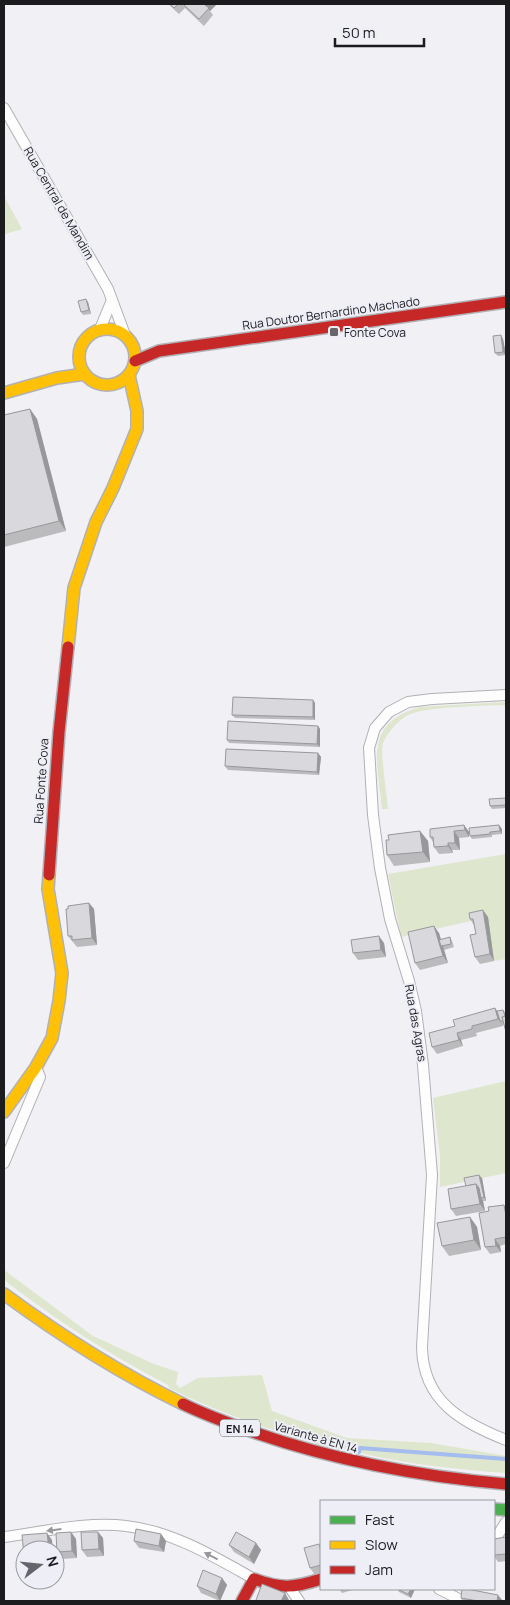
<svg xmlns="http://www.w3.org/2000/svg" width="510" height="1605" font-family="Manrope,sans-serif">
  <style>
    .green { fill: #dee6cd }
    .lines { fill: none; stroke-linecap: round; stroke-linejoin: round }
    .stream { stroke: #a4bcee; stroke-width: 4 }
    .street-casing { stroke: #b1b1b5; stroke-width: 12 }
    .fast-casing { stroke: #b1b1b5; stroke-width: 14 }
    .slow-casing { stroke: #b1b1b5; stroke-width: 14 }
    .jam-casing { stroke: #b1b1b5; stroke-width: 14 }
    .street { stroke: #fdfdfe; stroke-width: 10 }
    .fast { stroke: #4caf50; stroke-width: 11 }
    .slow { stroke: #ffc107; stroke-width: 11 }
    .jam { stroke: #c62828; stroke-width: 11 }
    .wall { fill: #bbbbbe }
    .shaded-wall { fill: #98989b }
    .building { fill: #d9d9dd; stroke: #98989b }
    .oneway { fill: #98989a }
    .poi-dot { fill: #66666a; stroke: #eeeef7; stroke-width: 2 }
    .labels { text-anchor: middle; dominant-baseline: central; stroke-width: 4; stroke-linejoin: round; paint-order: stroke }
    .shield { fill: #eeeef7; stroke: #5b5b60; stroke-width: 1 }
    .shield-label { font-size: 11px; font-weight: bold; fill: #1c1c1f }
    .street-label { font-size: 12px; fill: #1c1c1f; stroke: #eeeef7 }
    .poi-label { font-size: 12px; fill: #1c1c1f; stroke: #eeeef7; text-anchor: start }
  </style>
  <rect width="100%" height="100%" fill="#f0f0f5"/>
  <!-- green -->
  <g class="green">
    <polygon points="4,196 22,229 5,234 4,230"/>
    <path d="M506,702V705C483,706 424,706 406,716C397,722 387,733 383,743C380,753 387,795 388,809H382C378,762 362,724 420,707Z"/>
    <polygon points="506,854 506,959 494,961 479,919 401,937 388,874"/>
    <polygon points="506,1081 506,1173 440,1187 440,1156 433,1098"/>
    <path d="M4,1270L93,1336L154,1364L178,1372L176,1384L180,1388L198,1378L262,1375L272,1411L347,1438L431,1443L506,1456V1473C451,1469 395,1463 341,1448L337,1450C280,1433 223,1415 169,1388L168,1385C110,1355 56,1320 4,1280Z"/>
  </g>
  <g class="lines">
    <!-- stream -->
    <polyline class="stream" points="359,1452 360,1448 506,1459"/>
    <defs>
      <g id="street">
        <polyline points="4,108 108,289 125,335"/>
        <polyline points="100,329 112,300"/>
        <path d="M506,695L432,699L408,702L389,712L375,728L369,748L373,815L380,868L390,919L409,981L416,1011L423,1065L432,1175L422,1347C423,1402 462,1422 506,1440"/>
        <polyline points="4,1163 40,1077 36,1067"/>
        <path d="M4,1537C42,1532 88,1521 126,1526C172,1531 215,1557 254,1579"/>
        <polyline points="494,1541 506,1522"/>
        <polyline points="290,1588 299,1601"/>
        <polyline points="439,1589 457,1598"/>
      </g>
      <polyline id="fast" points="494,1509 506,1510"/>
      <g id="slow">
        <circle cx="107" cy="357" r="28"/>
        <polyline points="4,393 57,378 85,374"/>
        <polyline points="68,647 74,588 96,522 113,488 137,429 137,411 129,375"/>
        <polyline points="4,1112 36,1067 52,1038 59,1001 62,973 48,889 49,875"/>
        <path d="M4,1294C61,1336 119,1373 183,1404"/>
      </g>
      <g id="jam">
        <polyline points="135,361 159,351 506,302"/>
        <polyline points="49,875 59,732 68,647"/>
        <path d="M183,1404C201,1413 220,1420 239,1427C326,1459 415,1476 506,1484"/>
        <path d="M242,1601L254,1579C281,1589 294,1588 321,1579"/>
      </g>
    </defs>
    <!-- street casing -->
    <use href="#street" class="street-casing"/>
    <!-- fast casing -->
    <use href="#fast" class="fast-casing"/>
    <!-- slow casing -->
    <use href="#slow" class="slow-casing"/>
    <!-- jam casing -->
    <use href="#jam" class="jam-casing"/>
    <!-- street -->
    <use href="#street" class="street"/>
    <!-- fast -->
    <use href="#fast" class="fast"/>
    <!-- slow -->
    <use href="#slow" class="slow"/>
    <!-- jam -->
    <use href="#jam" class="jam"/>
  </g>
  <!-- wall -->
  <g class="wall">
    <polygon points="168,4 215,4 216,5 210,11 213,15 204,26 185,8 179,14"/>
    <polygon points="88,302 91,314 83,315 81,312"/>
    <polygon points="501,335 503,339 506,355 498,356 495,353"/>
    <polygon points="30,409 37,419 66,531 4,547 4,415"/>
    <polygon points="313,700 315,703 315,720 235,718 232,715"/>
    <polygon points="318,726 320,729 320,747 229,743 227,740"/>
    <polygon points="318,753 321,757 319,775 228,770 225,766"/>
    <polygon points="506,798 506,808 492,809 490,806"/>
    <polygon points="464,825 469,832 469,837 459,838 460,850 452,850 453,853 439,854 434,847 433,842 430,837"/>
    <polygon points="499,825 502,829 502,834 492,835 492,837 472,839 470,836"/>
    <polygon points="420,831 428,841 430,862 394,866 387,855 389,840"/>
    <polygon points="89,903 94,909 97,945 77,947 68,936 68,909"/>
    <polygon points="488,917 494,961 480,964 475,957 476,934 474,925 470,919"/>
    <polygon points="439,933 441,940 450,937 452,941 454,947 444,950 448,963 420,970 415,963"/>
    <polygon points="384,943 386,957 358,960 353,953"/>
    <polygon points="495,1008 497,1011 503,1010 506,1013 504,1024 503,1025 503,1026 476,1033 477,1036 461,1040 463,1046 437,1054 432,1047 455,1026"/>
    <polygon points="482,1178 486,1201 483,1201 485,1211 456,1216 451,1209 466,1186"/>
    <polygon points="504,1205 506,1207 506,1244 500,1246 501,1252 490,1254 485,1247 489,1211"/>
    <polygon points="470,1217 477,1227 481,1250 449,1256 442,1246"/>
    <polygon points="71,1532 76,1539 77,1558 62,1559 57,1552"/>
    <polygon points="98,1532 103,1538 104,1556 87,1557 82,1550"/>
    <polygon points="161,1534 166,1541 164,1552 139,1548 134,1541"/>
    <polygon points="506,1537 506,1561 498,1562 494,1556 494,1539"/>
    <polygon points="256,1543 261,1550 254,1564 234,1552 229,1545"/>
    <polygon points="321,1547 321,1573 315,1575 310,1568"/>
    <polygon points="222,1578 227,1585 220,1601 201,1593 197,1586"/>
    <polygon points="339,1589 356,1589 342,1593"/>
    <polygon points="397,1589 415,1589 411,1598 399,1592"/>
    <polygon points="461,1598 503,1601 463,1601"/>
  </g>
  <!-- shaded-wall -->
  <g class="shaded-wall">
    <polygon points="206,4 215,4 216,5 210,11 205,5"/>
    <polygon points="86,299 88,302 91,314 89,310"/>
    <polygon points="501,335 503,339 506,355 503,352"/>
    <polygon points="30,409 37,419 66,531 59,521"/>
    <polygon points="313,700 315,703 315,720 313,717"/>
    <polygon points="318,726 320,729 320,747 317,744"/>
    <polygon points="318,753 321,757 319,775 317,772"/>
    <polygon points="464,825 469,832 469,837 465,830"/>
    <polygon points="499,825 502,829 502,834 500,831"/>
    <polygon points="420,831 428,841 430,862 423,852"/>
    <polygon points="454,831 459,838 460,850 455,843"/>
    <polygon points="448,843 452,850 453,853 448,846"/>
    <polygon points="89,903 94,909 97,945 92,938"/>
    <polygon points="483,910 488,917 494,961 490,954"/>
    <polygon points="434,926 439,933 448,963 443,956"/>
    <polygon points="379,936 384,943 386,957 381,950"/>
    <polygon points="495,1008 500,1015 500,1021 503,1026 498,1019"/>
    <polygon points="457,1033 461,1040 463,1046 459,1040"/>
    <polygon points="479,1175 482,1178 486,1201 484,1197"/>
    <polygon points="476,1184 481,1191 481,1198 483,1201 485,1211 480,1204"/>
    <polygon points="470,1217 477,1227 481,1250 474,1240"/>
    <polygon points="495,1239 500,1246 501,1252 496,1246"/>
    <polygon points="71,1532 76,1539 77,1558 72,1551"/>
    <polygon points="98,1532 103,1538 104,1556 99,1549"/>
    <polygon points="47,1533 52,1540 53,1550 49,1550"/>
    <polygon points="161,1534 166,1541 164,1552 159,1546"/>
    <polygon points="256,1543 261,1550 254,1564 249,1557"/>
    <polygon points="222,1578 227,1585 220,1601 216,1594"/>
    <polygon points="411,1589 415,1589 411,1598 408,1594"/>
    <polygon points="285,1593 289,1600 289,1601 281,1601"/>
    <polygon points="498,1595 503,1601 497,1601"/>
  </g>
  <!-- building -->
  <g class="building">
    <polygon points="170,4 178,4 174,8"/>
    <polygon points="183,4 206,4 205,5 209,8 199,19"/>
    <polygon points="86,299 89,310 81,312 78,301"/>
    <polygon points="501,335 503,352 495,353 493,336"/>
    <polygon points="30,409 59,521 4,535 4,415"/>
    <polygon points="233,697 313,700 313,717 232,715"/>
    <polygon points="228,721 318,726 317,744 227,740"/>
    <polygon points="226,749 318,753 317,772 225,766"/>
    <polygon points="506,798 506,805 490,806 489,799"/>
    <polygon points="464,825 465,830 454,831 455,843 448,843 448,846 434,847 433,837 430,837 430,829"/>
    <polygon points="499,825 500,831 490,832 490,834 470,836 469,828"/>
    <polygon points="420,831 423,852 387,855 386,840 389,840 388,835"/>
    <polygon points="89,903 92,938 72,940 72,936 68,936 66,909 68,909 68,906"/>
    <polygon points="483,910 490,954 475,957 470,935 476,934 473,919 470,919 469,913"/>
    <polygon points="434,926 443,956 415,963 408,932"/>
    <polygon points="379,936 381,950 353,953 351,940"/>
    <polygon points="450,937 451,944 441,946 439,940"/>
    <polygon points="495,1008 498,1019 472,1026 472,1029 457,1033 459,1040 432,1047 429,1033 455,1026 453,1020"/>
    <polygon points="503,1010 505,1016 502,1017 503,1021 500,1021 497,1011"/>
    <polygon points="506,1016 506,1032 502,1017"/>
    <polygon points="479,1175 484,1197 481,1198 479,1188 476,1184 466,1186 464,1178"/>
    <polygon points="476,1184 480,1204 451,1209 448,1189"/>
    <polygon points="504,1205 506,1216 506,1237 495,1239 496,1246 485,1247 479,1213 489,1211 488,1207"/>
    <polygon points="470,1217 474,1240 442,1246 437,1223"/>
    <polygon points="136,1529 161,1534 159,1546 134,1541"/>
    <polygon points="71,1532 72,1551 57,1552 56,1533"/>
    <polygon points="81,1532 98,1532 99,1549 82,1550"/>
    <polygon points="236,1532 256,1543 249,1557 229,1545"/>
    <polygon points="47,1533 49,1550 25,1550 25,1554 24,1555 22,1535"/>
    <polygon points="506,1537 506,1554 494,1555 494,1539"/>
    <polygon points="319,1544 321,1552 321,1565 310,1568 304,1548"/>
    <polygon points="203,1570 222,1578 216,1594 197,1586"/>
    <polygon points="262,1584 285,1593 281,1601 258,1601 256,1600"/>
    <polygon points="397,1589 411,1589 408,1594"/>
    <polygon points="462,1589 467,1589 498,1595 497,1601 478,1601 461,1598"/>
  </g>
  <!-- one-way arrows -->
  <defs><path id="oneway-solid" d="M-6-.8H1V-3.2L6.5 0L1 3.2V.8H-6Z" transform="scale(1.25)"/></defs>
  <g class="oneway">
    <use href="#oneway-solid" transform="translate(54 1530) rotate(173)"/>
    <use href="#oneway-solid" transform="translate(211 1556) rotate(-153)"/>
  </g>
  <!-- markers -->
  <rect class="poi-dot" x="329" y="327" width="10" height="10" rx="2.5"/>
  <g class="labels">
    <!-- shield labels -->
    <rect class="shield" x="220" y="1419.5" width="40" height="17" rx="4"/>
    <g class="shield-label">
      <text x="240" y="1428">EN 14</text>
    </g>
    <!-- street labels -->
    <g class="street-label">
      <text transform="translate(59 203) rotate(60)">Rua Central de Mandim</text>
      <text transform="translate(331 313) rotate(-8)">Rua Doutor Bernardino Machado</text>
      <text transform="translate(41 781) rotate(-86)">Rua Fonte Cova</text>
      <text transform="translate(416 1023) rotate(80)">Rua das Agras</text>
      <text transform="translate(316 1437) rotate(16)">Variante à EN 14</text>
    </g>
    <!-- poi labels -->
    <g class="poi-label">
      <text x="344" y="332">Fonte Cova</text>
    </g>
  </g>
  <!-- border -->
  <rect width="510" height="1605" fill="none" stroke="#1c1c1f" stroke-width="10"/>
  <!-- legend -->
  <rect x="320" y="1500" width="175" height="90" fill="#eeeef7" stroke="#9a9aa1"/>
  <rect x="330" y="1516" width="25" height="8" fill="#4caf50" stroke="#9a9aa1"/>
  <text x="365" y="1525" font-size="15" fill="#1c1c1f">Fast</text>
  <rect x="330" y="1541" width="25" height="8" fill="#ffc107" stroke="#9a9aa1"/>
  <text x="365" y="1550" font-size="15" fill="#1c1c1f">Slow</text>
  <rect x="330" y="1566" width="25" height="8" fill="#c62828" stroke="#9a9aa1"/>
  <text x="365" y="1575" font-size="15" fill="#1c1c1f">Jam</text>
  <!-- north arrow -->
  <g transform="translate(40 1565) rotate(74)"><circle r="24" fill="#eeeef7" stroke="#9a9aa1"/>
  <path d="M0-4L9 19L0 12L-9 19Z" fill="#66666a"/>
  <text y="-8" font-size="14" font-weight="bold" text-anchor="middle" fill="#1c1c1f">N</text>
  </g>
  <!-- scale -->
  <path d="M335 38v8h89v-8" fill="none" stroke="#1c1c1f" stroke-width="2.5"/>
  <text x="342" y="38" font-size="15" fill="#1c1c1f" stroke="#eeeef7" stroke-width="4" paint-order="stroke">50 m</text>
</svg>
